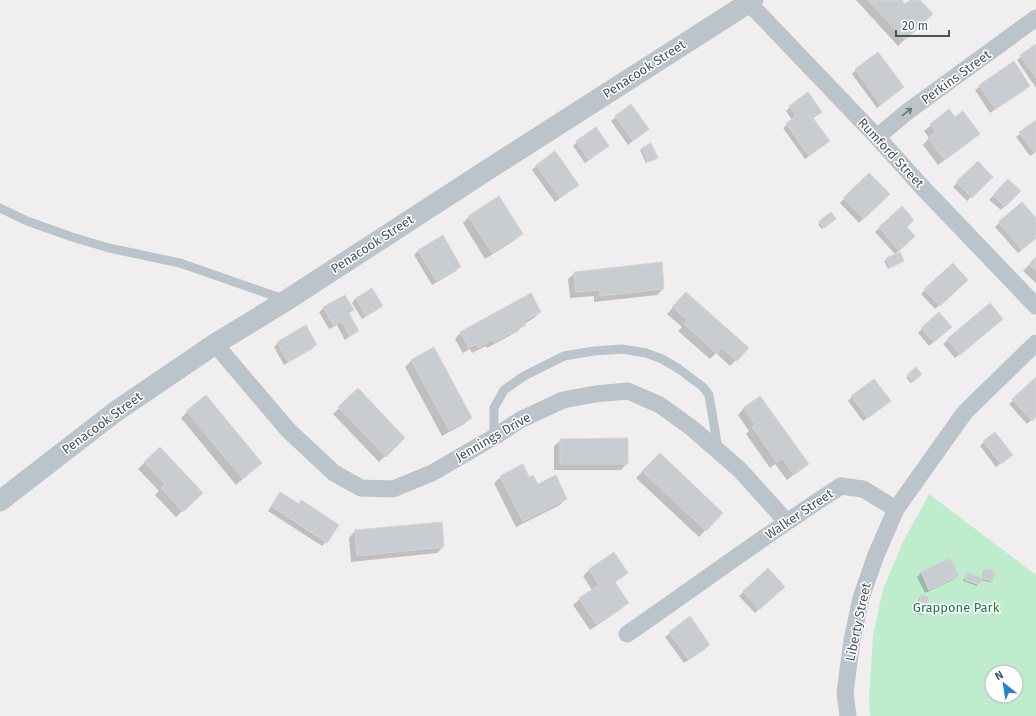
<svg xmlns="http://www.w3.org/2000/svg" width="1036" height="716" font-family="'Fira Sans',sans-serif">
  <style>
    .green { fill: #bfeccc; fill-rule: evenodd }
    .shadow { fill: #0003 }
    .building { fill: #c9ccd1; stroke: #d3d5d9 }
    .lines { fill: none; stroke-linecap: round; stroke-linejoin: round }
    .service { stroke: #bbc4ca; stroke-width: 9 }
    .minor { stroke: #bbc4ca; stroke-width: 17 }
    .tertiary { stroke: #bbc4ca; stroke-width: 21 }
    .oneway { stroke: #6a757c }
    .labels { text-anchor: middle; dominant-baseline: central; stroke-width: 3; stroke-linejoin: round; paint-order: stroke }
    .street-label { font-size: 13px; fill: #48535a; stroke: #fff }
    .park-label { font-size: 13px; fill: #1d7741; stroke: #fff }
  </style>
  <rect width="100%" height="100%" fill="#f1eeef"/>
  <!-- green -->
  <path class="green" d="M929,494L1036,575V716H870L869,698L873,635L883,589L903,542ZM992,672H1016V696H992Z"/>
  <!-- shadow -->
  <g class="shadow">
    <polygon points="856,0 900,0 905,5 911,0 919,0 925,20 898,46"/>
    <polygon points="1036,46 1036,88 1017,60"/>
    <polygon points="1014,62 1029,86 1025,90 990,113 975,90"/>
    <polygon points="856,70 903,87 877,108 852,74"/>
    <polygon points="631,105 648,129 628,145 611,121"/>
    <polygon points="790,107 821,112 812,119 829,141 805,159 783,128 792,120 786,111"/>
    <polygon points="949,111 954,118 978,134 972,140 938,165 923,145 929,138 924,131"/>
    <polygon points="1036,121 1036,152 1030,156 1016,137"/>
    <polygon points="577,142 608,146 585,163 573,146"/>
    <polygon points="651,145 655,159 646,163 640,150"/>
    <polygon points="978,162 992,177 967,201 953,187"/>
    <polygon points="536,166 578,185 555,202 532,170"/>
    <polygon points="869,174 888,194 859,223 840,203"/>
    <polygon points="1008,180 1019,191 1001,210 989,200"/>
    <polygon points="902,208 910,240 895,254 875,232"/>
    <polygon points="831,214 833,221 822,229 818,224"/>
    <polygon points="469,217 522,234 515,240 485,259 463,223"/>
    <polygon points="1036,219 1036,237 1018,253 995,227 999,223"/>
    <polygon points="418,251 460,267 456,271 432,285 414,255"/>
    <polygon points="899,253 903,261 888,269 884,261"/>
    <polygon points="1036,258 1036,283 1023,271"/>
    <polygon points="575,273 663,289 657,295 594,302 594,296 570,298 568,279"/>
    <polygon points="963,284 935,309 921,294 925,290"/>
    <polygon points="372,289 381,306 377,310 362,319 352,303 356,298"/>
    <polygon points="680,299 736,360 730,366 716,353 710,359 678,331 682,327 667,314"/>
    <polygon points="990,305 998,323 955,358 943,344"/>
    <polygon points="324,308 352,310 348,314 358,330 345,340 337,325 329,329 319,312"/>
    <polygon points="540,312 534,318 524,324 518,331 487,348 486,346 472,353 470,349 463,353 455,339 461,332"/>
    <polygon points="922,329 947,331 929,346 918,333"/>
    <polygon points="278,343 316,345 312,349 284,365 274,347"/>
    <polygon points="434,348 471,418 464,424 442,436 405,367 411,361"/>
    <polygon points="916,368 921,374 911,383 906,378"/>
    <polygon points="1036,379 1036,416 1027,424 1009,404"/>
    <polygon points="358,390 404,438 379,462 333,414"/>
    <polygon points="852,397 885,405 863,421 848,401"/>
    <polygon points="744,408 807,464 787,480 775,464 770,468 746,434 749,431 738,415"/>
    <polygon points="187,412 254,469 236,485 181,418"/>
    <polygon points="561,440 627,463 621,470 554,470 554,446"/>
    <polygon points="984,442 1007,459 996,467 980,446"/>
    <polygon points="159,448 201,493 176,517 155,495 159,491 138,469"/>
    <polygon points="660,454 722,513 699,537 636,478"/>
    <polygon points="501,477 528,478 538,486 566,498 560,505 516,527 494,483"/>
    <polygon points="280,493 298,505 302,501 326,542 322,546 268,511"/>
    <polygon points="441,523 443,547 437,553 351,562 349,538 355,531"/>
    <polygon points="614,554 626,573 614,583 628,603 621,609 590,630 573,605 580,599 592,590 583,576 589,570"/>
    <polygon points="768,570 779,591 755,613 739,596"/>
    <polygon points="985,570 992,581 990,582 980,580 977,586 963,581 967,573 982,579 983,572"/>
    <polygon points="921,573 957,576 953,580 925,593 917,577"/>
    <polygon points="921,596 924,613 922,615 915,613 919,598"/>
    <polygon points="690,618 705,649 684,663 665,637"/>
  </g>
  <!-- building -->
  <g class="building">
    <polygon points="868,0 902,0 905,4 910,0 920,0 933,14 905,40"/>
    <polygon points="1036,44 1036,78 1020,55"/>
    <polygon points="878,52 904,87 881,105 855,69"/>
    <polygon points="1014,61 1030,86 995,109 979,85"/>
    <polygon points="808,92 822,112 813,118 830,141 809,156 786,123 796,116 789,106"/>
    <polygon points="631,104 649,129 633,141 615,116"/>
    <polygon points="949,109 955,117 963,111 980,134 945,160 928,138 936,132 930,124"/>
    <polygon points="1036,120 1036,152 1034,153 1019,132"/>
    <polygon points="596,127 609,146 589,160 576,141"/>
    <polygon points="651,143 658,158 648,162 642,148"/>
    <polygon points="555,151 579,185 560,198 536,165"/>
    <polygon points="978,161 993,177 972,198 956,182"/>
    <polygon points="869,173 890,194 864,219 843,198"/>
    <polygon points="1008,179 1021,191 1005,207 993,195"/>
    <polygon points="499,196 523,234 492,253 468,216"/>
    <polygon points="1022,202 1036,218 1036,238 1022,250 998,222"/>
    <polygon points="902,206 914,220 907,227 915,236 899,251 879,227"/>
    <polygon points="831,212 836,219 824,228 819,221"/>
    <polygon points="443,235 461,267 436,281 418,250"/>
    <polygon points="900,252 904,261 890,268 886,258"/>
    <polygon points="1036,257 1036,271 1029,264"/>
    <polygon points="662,262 664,289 600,296 600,290 576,292 574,272"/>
    <polygon points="953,263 968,280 940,306 924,289"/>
    <polygon points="372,288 383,306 366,316 356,298"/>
    <polygon points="686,292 749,348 737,361 722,348 717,354 684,324 687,320 672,307"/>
    <polygon points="531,293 541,312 524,321 526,325 494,342 492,340 478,348 476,344 469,348 460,332"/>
    <polygon points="345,295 354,310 349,313 359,331 350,336 341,321 334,326 323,307"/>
    <polygon points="990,303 1003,319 960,355 947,339"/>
    <polygon points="939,312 952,327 934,342 921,328"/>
    <polygon points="306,325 317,345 288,362 277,342"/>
    <polygon points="434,347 472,418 449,430 411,360"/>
    <polygon points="916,367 922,374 913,382 907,375"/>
    <polygon points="1036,377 1036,417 1032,421 1012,399"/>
    <polygon points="874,379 891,401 868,418 851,396"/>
    <polygon points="358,388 405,438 386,457 338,407"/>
    <polygon points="206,395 262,463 243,479 186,411"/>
    <polygon points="760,396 809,464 794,475 782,458 777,462 752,427 755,424 743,408"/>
    <polygon points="995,432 1013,455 1001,464 983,441"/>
    <polygon points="628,438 628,464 560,464 560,439"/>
    <polygon points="160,447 203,493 183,512 161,488 165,484 144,462"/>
    <polygon points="660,453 723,513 706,531 642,471"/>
    <polygon points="523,464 529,477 533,475 538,484 556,475 567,499 523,521 500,476"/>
    <polygon points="280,492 299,504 301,500 339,525 327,543 271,506"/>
    <polygon points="442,522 444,547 357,556 355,530"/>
    <polygon points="614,552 628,573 615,582 629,603 596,624 579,598 599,585 589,569"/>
    <polygon points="950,558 959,576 929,590 921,572"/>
    <polygon points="768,568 785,587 759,610 743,591"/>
    <polygon points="985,569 995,571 993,581 983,579"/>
    <polygon points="967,572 982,578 980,585 965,580"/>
    <polygon points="921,595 929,597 924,614 917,612"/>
    <polygon points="690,616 710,645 689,660 669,632"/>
  </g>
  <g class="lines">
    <!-- service -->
    <g class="service">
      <polyline points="0,208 27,221 72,237 109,248 180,263 286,300"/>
      <polyline points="494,437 494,408 504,390 524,376 564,356 594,351 622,349 646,353 662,359 679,369 703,387 709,395 718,449"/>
    </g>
    <!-- minor -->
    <g class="minor">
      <polyline points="746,0 877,137 923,188 1036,306"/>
      <polyline points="877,137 907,112 1036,18"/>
      <polyline points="215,344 288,430 334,473 361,488 393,489 432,473 494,437 520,420 563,400 595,394 628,391 660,405 693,429 740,470 786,521"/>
      <path d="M627,634C698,585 768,533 841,486L863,489L896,509"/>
      <polyline points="848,716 845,693 852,640 861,598 876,555 896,509 965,412 1036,343"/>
    </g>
    <!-- tertiary -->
    <polyline class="tertiary" points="0,501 115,412 215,344 287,300 495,165 753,0"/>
  </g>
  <!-- one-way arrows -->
  <defs><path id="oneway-shaft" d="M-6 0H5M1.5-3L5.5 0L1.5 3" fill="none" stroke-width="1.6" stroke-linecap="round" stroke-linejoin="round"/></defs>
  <use class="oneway" href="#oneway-shaft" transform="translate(907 112) rotate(-38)"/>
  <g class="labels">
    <!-- street labels -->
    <g class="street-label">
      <text transform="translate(644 69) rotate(-33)">Penacook Street</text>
      <text transform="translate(956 77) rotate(-36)">Perkins Street</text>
      <text transform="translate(891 153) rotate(47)">Rumford Street</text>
      <text transform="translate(372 244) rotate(-33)">Penacook Street</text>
      <text transform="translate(102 423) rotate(-36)">Penacook Street</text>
      <text transform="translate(493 437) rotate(-30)">Jennings Drive</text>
      <text transform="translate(799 514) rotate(-34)">Walker Street</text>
      <text transform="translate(858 622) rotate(-78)">Liberty Street</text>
    </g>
    <!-- park labels -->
    <g class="park-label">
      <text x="956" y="607">Grappone Park</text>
    </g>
  </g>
  <!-- north arrow -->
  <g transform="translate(1004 684) rotate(330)"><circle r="19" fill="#ffffff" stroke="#b6babd"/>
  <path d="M0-3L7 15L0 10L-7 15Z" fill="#2582d3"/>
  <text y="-6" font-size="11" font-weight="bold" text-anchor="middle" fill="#48535a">N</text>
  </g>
  <!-- scale -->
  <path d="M896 30v6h53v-6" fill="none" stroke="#48535a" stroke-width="2"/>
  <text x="902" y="30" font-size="12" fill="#48535a" stroke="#ffffff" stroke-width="3" paint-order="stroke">20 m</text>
</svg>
